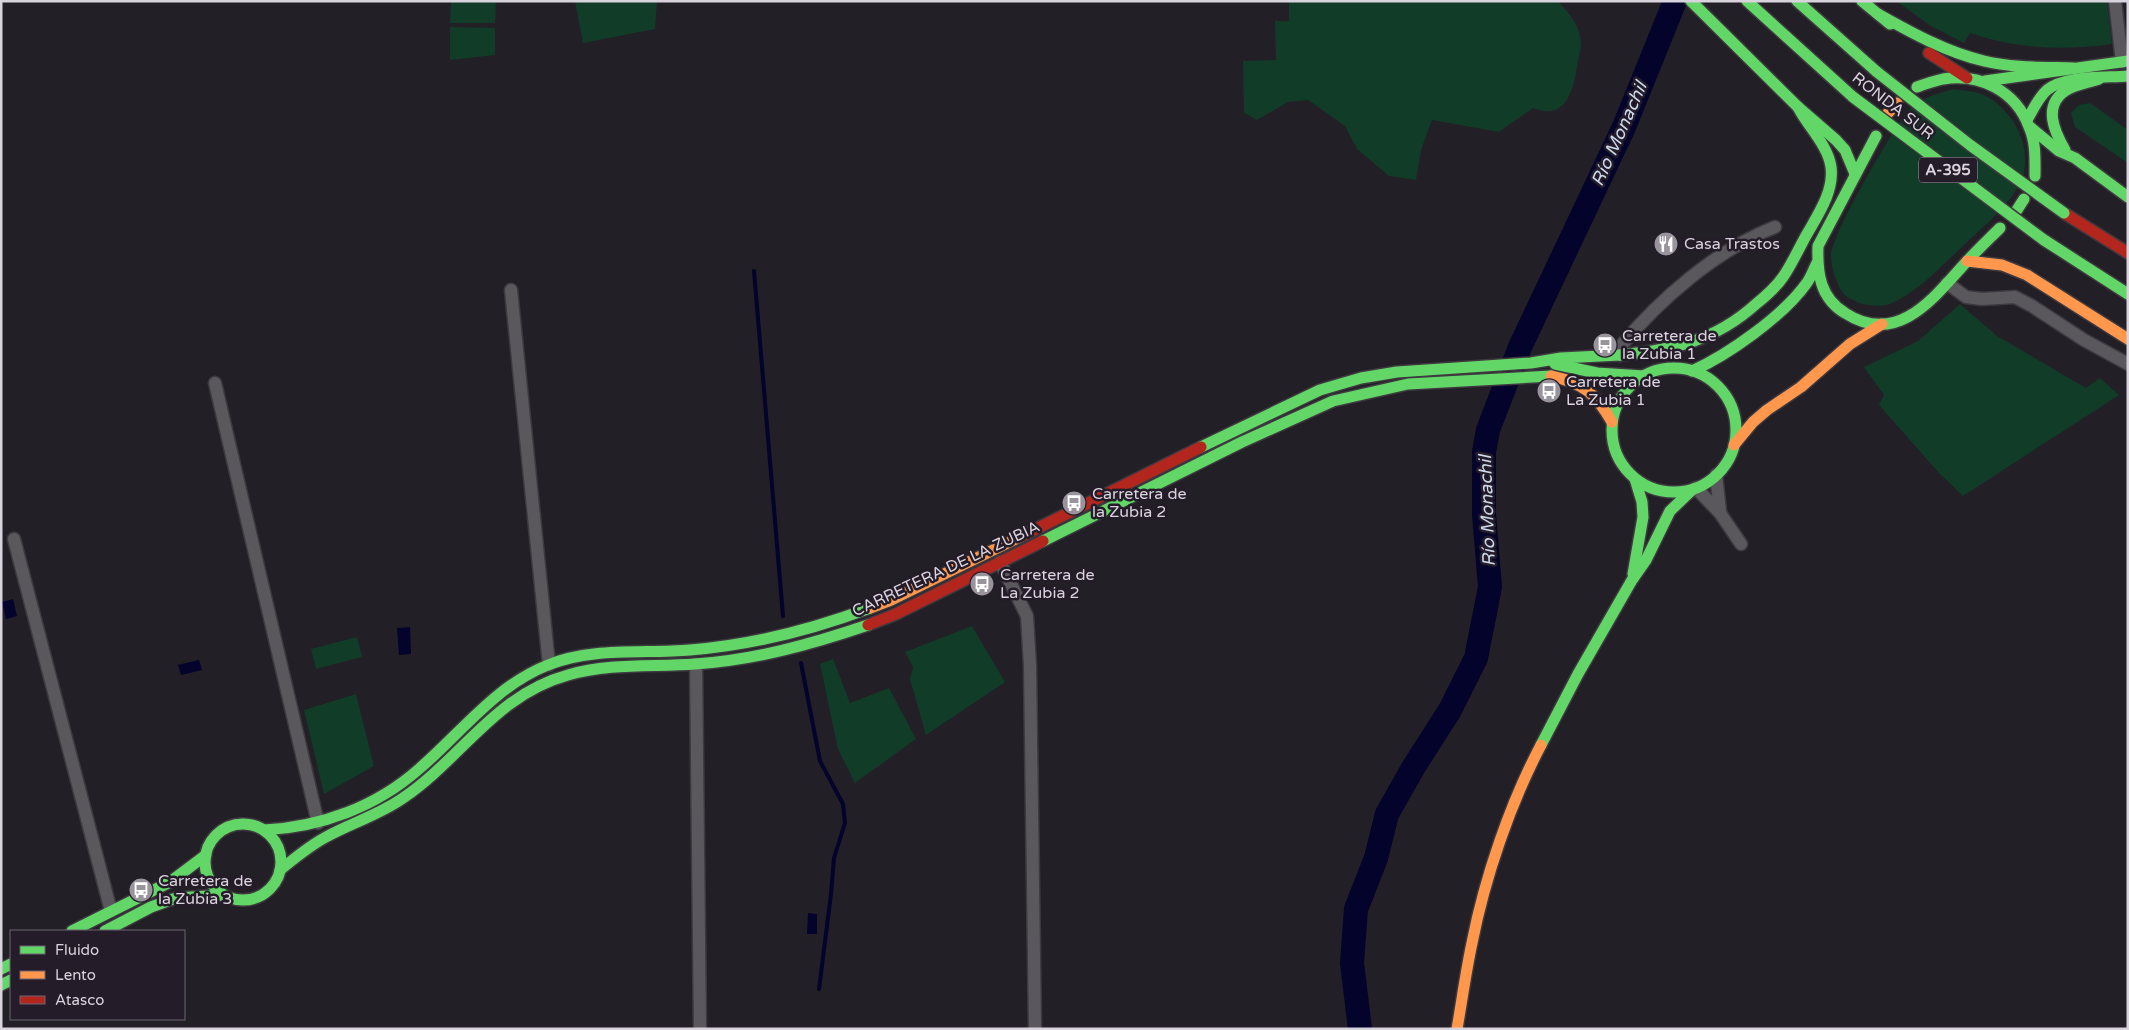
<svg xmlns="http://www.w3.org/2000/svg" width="2129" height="1030" font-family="'Varela Round',sans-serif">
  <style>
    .green { fill: #103c28 }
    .water { fill: #03032b }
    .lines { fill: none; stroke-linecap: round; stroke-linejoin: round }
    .stream { stroke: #03032b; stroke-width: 4 }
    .river { stroke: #03032b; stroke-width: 24 }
    .street-casing { stroke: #3d393f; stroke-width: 15 }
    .fast-casing { stroke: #3d393f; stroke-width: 14 }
    .slow-casing { stroke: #3d393f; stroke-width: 14 }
    .jam-casing { stroke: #3d393f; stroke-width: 14 }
    .street { stroke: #5b585d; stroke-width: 12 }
    .fast { stroke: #63d668; stroke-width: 11 }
    .slow { stroke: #ff974d; stroke-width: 11 }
    .jam { stroke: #b3261e; stroke-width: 11 }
    .fast-bridge-casing { stroke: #3d393f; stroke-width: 14; stroke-linecap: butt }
    .fast-bridge { stroke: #63d668; stroke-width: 11 }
    .labels { text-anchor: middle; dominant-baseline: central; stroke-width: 5; stroke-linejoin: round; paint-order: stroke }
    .shield { fill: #241c29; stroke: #a29ca6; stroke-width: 1 }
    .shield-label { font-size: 15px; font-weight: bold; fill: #d8d3dc }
    .street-label { font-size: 16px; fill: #d8d3dc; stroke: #241c29 }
    .poi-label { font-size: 16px; fill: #d8d3dc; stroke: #241c29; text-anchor: start }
    .water-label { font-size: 18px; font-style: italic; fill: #cddaed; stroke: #241c29 }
  </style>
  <rect width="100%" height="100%" fill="#231f26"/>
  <!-- green -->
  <g class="green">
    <polygon points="451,1 496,1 495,23 450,23"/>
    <polygon points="575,1 657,1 655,29 583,43"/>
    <path d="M1289,1H1558C1569,13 1581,26 1581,44C1581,51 1578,60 1577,67C1573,92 1565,121 1533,108L1499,132L1432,120L1421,150L1416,180L1389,176L1357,149L1345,126L1308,100L1288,102L1257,120L1244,113L1243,61L1276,60L1275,21H1289Z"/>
    <path d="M1896,1H2107L2112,44C2063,51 2017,49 1970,33L1964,43L1931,26Z"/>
    <polygon points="450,27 495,28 495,55 450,60"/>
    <path d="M1954,89C1964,91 1976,91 1984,95C2016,111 2037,154 2018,187C2004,211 1980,229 1961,248C1939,268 1918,292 1890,304C1880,307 1866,306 1857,302C1854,300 1850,299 1847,297C1838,291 1830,265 1831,255C1832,234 1894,126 1910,109C1922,97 1939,93 1954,89Z"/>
    <polygon points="2090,103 2128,130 2128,163 2075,127 2071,113 2079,105"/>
    <polygon points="1960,304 1997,336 2086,388 2100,378 2119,395 1963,496 1939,473 1879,405 1884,395 1864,367 1918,341"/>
    <polygon points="972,626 1005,682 926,735 910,679 913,667 905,652"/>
    <polygon points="357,637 362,657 316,669 311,649"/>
    <polygon points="833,659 850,703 889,688 916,739 855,783 838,749 820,664"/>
    <polygon points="356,694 374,766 324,794 304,710"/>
  </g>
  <!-- water -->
  <g class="water">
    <polygon points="13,599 17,616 6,619 2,602"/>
    <polygon points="410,627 411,654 399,655 397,628"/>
    <polygon points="199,660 202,670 181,675 178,665"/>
    <polygon points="808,913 817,914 817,934 807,934"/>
  </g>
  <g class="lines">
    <!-- stream -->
    <g class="stream">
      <polyline points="754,271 783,616"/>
      <polyline points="801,663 820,761 843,804 845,823 834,858 831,894 819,989"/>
    </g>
    <!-- river -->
    <polyline class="river" points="1360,1029 1352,963 1356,909 1376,858 1387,814 1413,768 1450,710 1476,658 1490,587 1484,514 1484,452 1488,430 1520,347 1624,127 1675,1"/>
    <defs>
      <g id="street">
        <polyline points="2115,1 2122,62"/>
        <polyline points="1947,283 1966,297 1982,299 2015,297 2032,306 2084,340 2128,364"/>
        <polyline points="511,290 549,665"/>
        <path d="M1620,355L1619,348C1660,299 1716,250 1775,227"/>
        <polyline points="215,383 318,823"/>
        <polyline points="1716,475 1720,511"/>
        <polyline points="1696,488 1720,513 1741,544"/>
        <polyline points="14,539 111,911"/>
        <polyline points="1000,562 1027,616 1030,666 1035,1029"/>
        <polyline points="696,664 700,1029"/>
      </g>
      <g id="fast">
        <polyline points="1691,1 1798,107 1836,140 1845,150 1855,174"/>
        <polyline points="1747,1 1853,97"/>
        <polyline points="1797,1 1877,72"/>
        <polyline points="1862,1 1890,24"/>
        <path d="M1878,14C1912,33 1946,52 1984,61C2013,68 2043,67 2073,68"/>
        <polyline points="1985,81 2128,61"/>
        <path d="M1917,87C1925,84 1934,81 1943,79C1980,73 2016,91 2029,127C2036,142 2035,159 2035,176"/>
        <path d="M2027,120C2033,110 2038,98 2047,90C2065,75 2105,78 2128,76"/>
        <polyline points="2030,127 2059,151 2075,158 2128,197"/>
        <path d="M1876,136L1818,246C1817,273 1820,298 1845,313C1894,345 1929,304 1960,269C1972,255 1986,242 2000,228"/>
        <path d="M2065,150C2054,131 2043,106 2065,91C2075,84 2088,83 2099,79"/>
        <polyline points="2017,210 2024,199"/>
        <polyline points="2044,240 2128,294"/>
        <path d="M1620,355C1673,350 1715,341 1756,304C1766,296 1776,287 1783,277C1792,264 1799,248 1807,234C1819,213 1834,191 1831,167C1828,145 1808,127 1798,107"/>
        <polyline points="1555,364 1597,373 1644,376"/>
        <circle cx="1674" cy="430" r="62"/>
        <path d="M1692,371C1728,355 1783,316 1806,284C1811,278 1813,270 1817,263"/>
        <polyline points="1201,447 1320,390 1361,378 1397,372 1531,363 1561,358 1620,355"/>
        <polyline points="1043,541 1242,442 1333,401 1408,384 1551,376"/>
        <polyline points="1633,574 1643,517 1642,502 1635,479"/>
        <polyline points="1541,745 1578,674 1632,580 1646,560 1670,511 1693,489"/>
        <circle cx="243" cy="862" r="38"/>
        <path d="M264,830C321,827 376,807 419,769C461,733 495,686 548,665C592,647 644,654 690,650C753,645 811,630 870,608"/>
        <path d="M280,870C295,858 309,846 326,837C351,823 379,815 403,798C462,758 495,695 568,675C609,663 653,667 695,664C755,660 812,644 868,625"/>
        <polyline points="72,931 170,882 206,855"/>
        <polyline points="105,931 151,907 176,898 223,895"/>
        <polyline points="1,969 11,964"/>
        <polyline points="1,985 11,980"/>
      </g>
      <g id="slow">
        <polyline points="1888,113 1897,103"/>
        <polyline points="1967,261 2002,265 2027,275 2128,339"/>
        <path d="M1551,376C1584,383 1596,394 1612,422"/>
        <polyline points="1734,445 1753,422 1767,410 1801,387 1850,344 1882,324"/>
        <polyline points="870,608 891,600 1022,536"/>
        <path d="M1457,1029C1462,1000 1466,971 1472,943C1485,877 1510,804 1541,745"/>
      </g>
      <g id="jam">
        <polyline points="1929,53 1967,78"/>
        <polyline points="2064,213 2128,253"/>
        <polyline points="1022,536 1201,447"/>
        <polyline points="868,625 896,614 1043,541"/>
      </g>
    </defs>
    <!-- street casing -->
    <use href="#street" class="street-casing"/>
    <!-- fast casing -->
    <use href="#fast" class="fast-casing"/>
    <!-- slow casing -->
    <use href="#slow" class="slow-casing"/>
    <!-- jam casing -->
    <use href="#jam" class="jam-casing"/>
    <!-- street -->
    <use href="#street" class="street"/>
    <!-- fast -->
    <use href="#fast" class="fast"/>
    <!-- slow -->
    <use href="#slow" class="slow"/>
    <!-- jam -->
    <use href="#jam" class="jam"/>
    <defs>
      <g id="fast-bridge">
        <polyline points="1877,72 1970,145 2064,213"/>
        <polyline points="1853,97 2044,240"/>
      </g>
    </defs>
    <!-- fast-bridge casing -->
    <use href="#fast-bridge" class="fast-bridge-casing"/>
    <!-- fast-bridge -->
    <use href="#fast-bridge" class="fast-bridge"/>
  </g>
  <!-- icons -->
  <defs>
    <symbol id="restaurant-disc" viewBox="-11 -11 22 22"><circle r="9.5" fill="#99949c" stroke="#241c29"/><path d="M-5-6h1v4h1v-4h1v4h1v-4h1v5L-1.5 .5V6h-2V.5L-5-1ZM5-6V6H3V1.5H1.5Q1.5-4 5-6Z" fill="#fff"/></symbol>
    <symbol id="bus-disc" viewBox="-11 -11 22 22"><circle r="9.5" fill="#99949c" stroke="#241c29"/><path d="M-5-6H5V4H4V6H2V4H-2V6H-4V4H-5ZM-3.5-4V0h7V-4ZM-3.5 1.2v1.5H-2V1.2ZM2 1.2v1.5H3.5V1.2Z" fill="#fff"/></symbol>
  </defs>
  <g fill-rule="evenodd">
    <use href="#restaurant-disc" x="1652" y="230" width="28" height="28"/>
    <use href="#bus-disc" x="1591" y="331" width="28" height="28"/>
    <use href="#bus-disc" x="1535" y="377" width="28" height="28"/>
    <use href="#bus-disc" x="1060" y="489" width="28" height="28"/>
    <use href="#bus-disc" x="968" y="570" width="28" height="28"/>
    <use href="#bus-disc" x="127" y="876" width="28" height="28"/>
  </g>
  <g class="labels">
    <!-- shield labels -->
    <rect class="shield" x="1919" y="157.5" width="58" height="25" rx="4"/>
    <g class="shield-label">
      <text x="1948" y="170">A-395</text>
    </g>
    <!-- street labels -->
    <g class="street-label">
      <text transform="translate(1893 106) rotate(38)">RONDA SUR</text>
      <text transform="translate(946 569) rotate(-25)">CARRETERA DE LA ZUBIA</text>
    </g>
    <!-- poi labels -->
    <g class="poi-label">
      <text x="1684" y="244">Casa Trastos</text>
      <text x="1622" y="336">Carretera de<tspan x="1622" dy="18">la Zubia 1</tspan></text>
      <text x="1566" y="382">Carretera de<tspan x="1566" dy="18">La Zubia 1</tspan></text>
      <text x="1092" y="494">Carretera de<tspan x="1092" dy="18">la Zubia 2</tspan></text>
      <text x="1000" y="575">Carretera de<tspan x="1000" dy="18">La Zubia 2</tspan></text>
      <text x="158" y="881">Carretera de<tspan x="158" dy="18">la Zubia 3</tspan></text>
    </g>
    <!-- water labels -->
    <g class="water-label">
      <text transform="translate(1619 134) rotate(-66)">Río Monachil</text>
      <text transform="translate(1487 511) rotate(-92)">Río Monachil</text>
    </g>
  </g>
  <!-- border -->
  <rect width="2129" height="1030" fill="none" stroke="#d8d3dc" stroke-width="5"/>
  <!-- legend -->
  <rect x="10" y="930" width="175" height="90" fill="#241c29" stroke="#6c6571"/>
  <rect x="20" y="946" width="25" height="8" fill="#63d668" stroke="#6c6571"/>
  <text x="55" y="955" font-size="15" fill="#d8d3dc">Fluido</text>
  <rect x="20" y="971" width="25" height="8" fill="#ff974d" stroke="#6c6571"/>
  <text x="55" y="980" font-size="15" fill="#d8d3dc">Lento</text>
  <rect x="20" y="996" width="25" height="8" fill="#b3261e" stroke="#6c6571"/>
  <text x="55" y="1005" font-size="15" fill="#d8d3dc">Atasco</text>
</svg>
